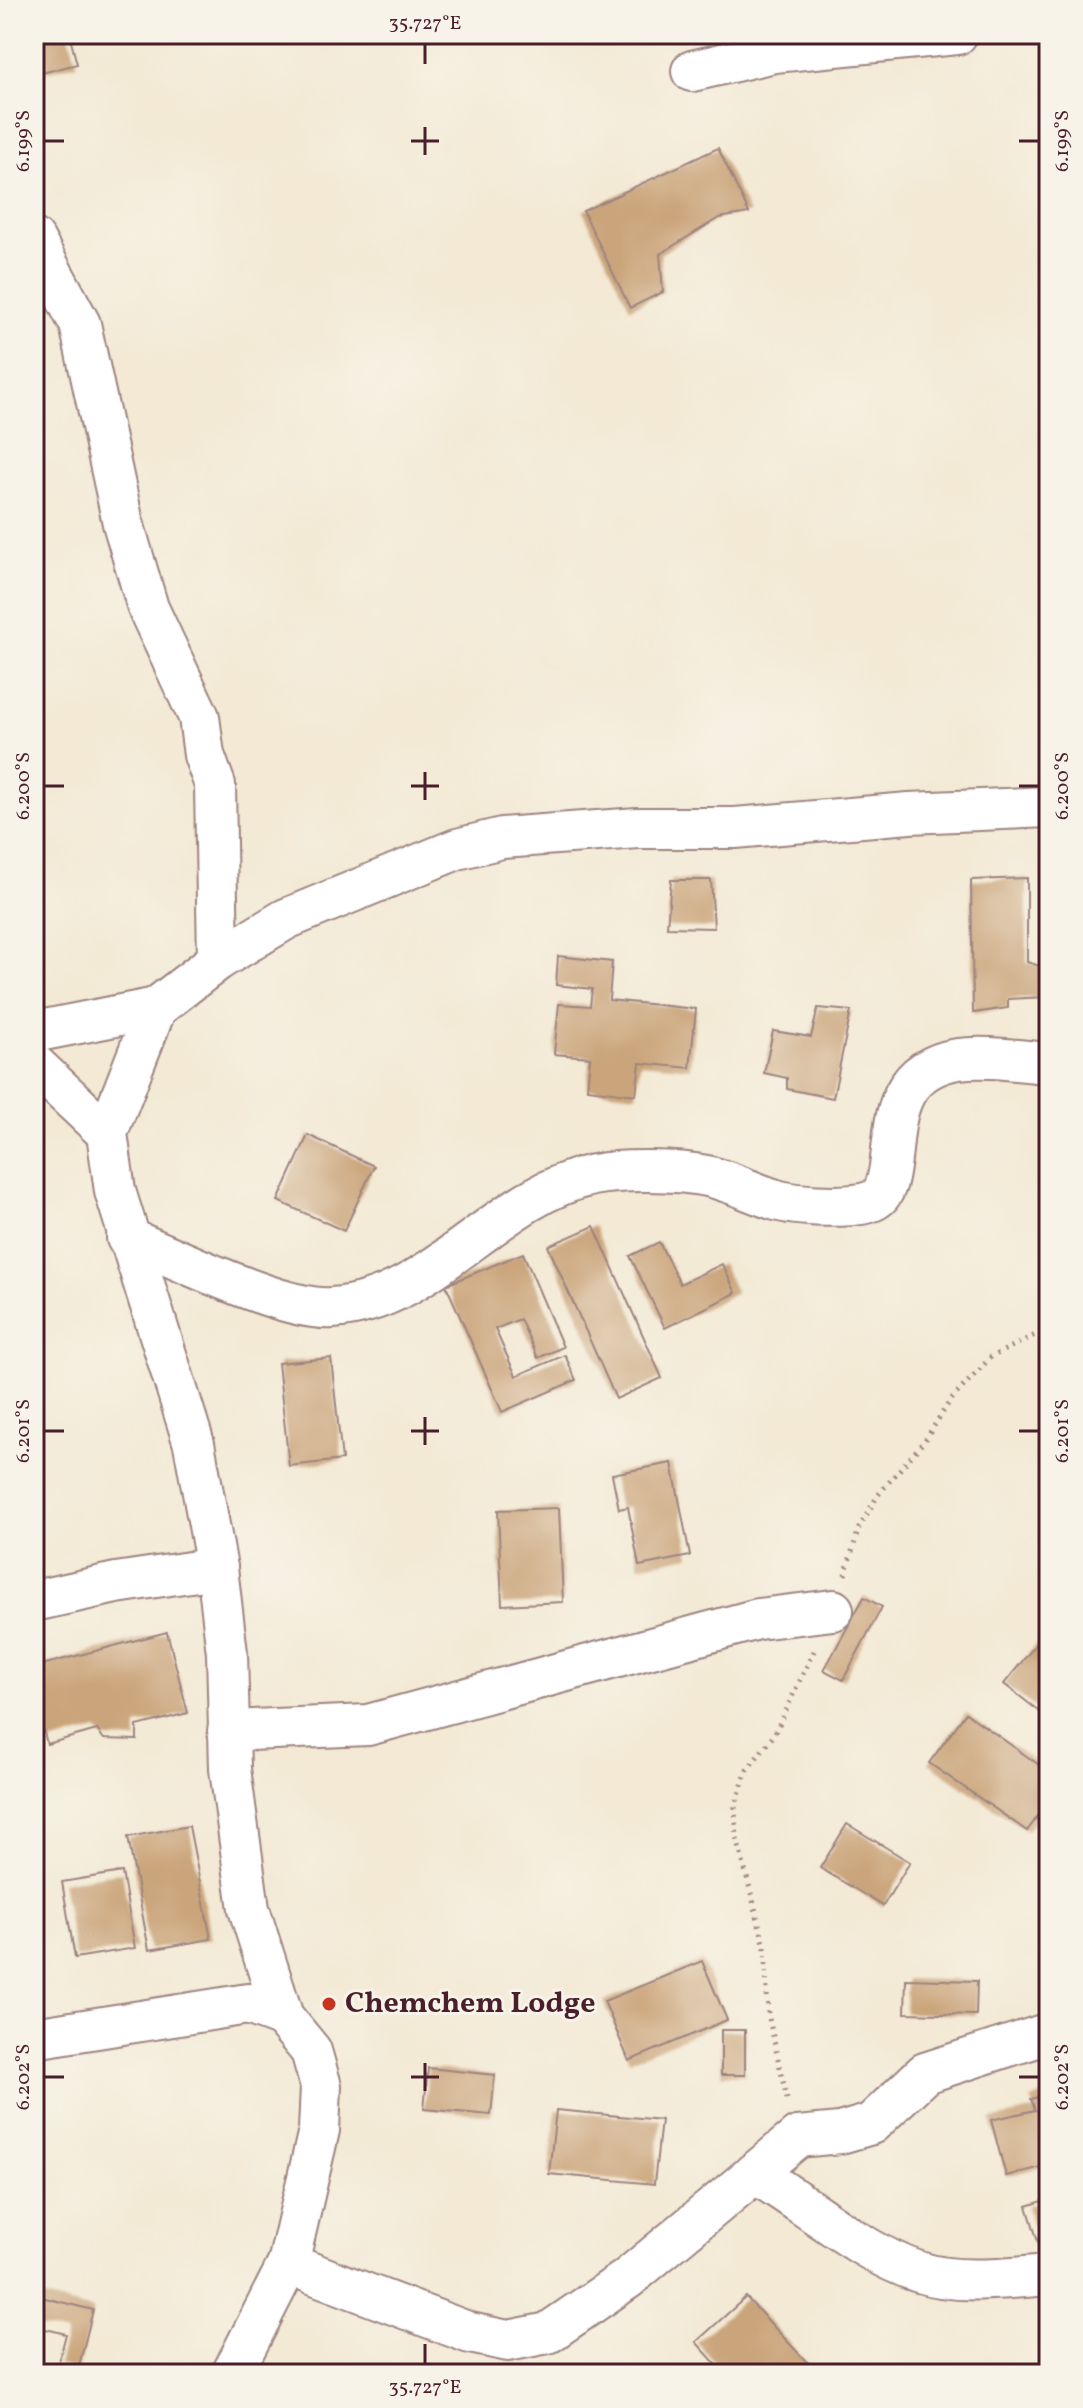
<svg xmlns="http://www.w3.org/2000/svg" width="1083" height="2408" font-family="Vollkorn,serif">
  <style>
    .building { fill: #caa47a }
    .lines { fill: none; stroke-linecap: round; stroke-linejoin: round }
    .street-casing { stroke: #9e8480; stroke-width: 44 }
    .path { stroke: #9e8480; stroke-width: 5; stroke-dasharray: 2 6; stroke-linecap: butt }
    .street { stroke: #fff; stroke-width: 40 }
    .ticks { fill: none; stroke: #4a1f2b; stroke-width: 3 }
    .poi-dot { fill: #c8321e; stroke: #f7f3e8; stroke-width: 3 }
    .labels { text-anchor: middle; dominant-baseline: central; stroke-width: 6; stroke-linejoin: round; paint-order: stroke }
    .poi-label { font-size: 30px; font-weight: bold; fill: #4a1f2b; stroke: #f7f3e8; text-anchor: start }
    .neatline { fill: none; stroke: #4a1f2b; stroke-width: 3 }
    .ticks-label { font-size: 20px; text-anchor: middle; fill: #4a1f2b }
  </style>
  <rect width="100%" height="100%" fill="#f7f3e8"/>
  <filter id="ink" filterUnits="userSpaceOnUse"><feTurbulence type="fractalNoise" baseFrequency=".0125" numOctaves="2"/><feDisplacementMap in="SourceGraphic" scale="16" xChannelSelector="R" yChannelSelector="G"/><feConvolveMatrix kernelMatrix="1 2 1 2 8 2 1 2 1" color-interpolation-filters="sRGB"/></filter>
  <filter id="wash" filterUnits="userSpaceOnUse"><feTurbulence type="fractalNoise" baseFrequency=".006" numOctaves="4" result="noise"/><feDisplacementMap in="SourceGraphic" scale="32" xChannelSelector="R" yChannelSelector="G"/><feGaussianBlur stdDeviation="1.8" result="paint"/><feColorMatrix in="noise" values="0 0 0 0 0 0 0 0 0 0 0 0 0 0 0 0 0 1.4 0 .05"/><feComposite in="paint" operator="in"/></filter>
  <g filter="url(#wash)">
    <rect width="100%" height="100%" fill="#f3e9d4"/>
    <g id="blocks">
      <!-- building -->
      <g class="building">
        <polygon points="34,34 69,34 77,64 34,75"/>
        <polygon points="718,148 749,213 719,218 660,254 663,292 630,308 583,211"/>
        <polygon points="1027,878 1027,962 1046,968 1046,997 1008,999 1008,1008 973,1013 971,880"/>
        <polygon points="671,880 711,880 714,928 667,927"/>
        <polygon points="558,956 612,962 609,1000 696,1009 690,1068 640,1063 636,1095 587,1089 590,1057 554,1054 559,1004 590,1006 592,989 556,985"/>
        <polygon points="818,1008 851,1011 833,1098 787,1089 787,1078 764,1073 773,1031 811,1037"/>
        <polygon points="308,1135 374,1166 344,1231 278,1201"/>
        <polygon points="594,1226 662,1378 616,1399 548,1246"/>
        <polygon points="659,1242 680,1284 722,1264 736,1293 665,1328 630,1256"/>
        <polygon points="523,1253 563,1347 538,1358 520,1319 495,1329 516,1376 565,1355 576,1380 502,1412 446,1285"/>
        <polygon points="331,1358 342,1460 289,1466 278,1363"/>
        <polygon points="672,1463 690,1556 639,1566 628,1507 619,1509 612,1474"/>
        <polygon points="559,1508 563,1602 502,1605 498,1510"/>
        <polygon points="864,1597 882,1607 843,1680 824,1670"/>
        <polygon points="1049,1628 1049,1719 1004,1684"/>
        <polygon points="167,1632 188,1713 137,1726 137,1740 104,1739 97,1730 47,1744 34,1693 34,1667"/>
        <polygon points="966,1713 1049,1772 1049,1801 1027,1831 929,1763"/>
        <polygon points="847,1824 910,1862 883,1906 820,1868"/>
        <polygon points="189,1826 211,1939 149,1950 128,1837"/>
        <polygon points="122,1872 135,1948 75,1958 62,1882"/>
        <polygon points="702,1961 727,2020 629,2061 604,2001"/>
        <polygon points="906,1979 977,1981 976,2015 905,2013"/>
        <rect x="721" y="2030" width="24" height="45"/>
        <polygon points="428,2068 495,2075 491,2115 424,2109"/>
        <polygon points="1049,2094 1049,2165 1006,2176 991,2120 1035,2110 1031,2099"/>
        <polygon points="556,2110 661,2120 654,2184 549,2174"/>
        <polygon points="1049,2199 1049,2239 1038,2242 1027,2206"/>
        <polygon points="41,2297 93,2310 78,2370 58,2365 66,2334 34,2326"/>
        <polygon points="746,2297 818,2374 725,2374 696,2342"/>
      </g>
    </g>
  </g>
  <g filter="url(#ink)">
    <use href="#blocks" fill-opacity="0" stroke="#9e8480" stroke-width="2"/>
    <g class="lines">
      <defs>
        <g id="street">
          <polyline points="692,71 774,52 957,34"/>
          <polyline points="34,239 80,324 123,523 148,608 199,717 204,755 215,785 218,960"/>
          <polyline points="34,1032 156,1008"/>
          <polyline points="34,1064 107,1133"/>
          <path d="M127,1238C175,1257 284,1312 332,1308C434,1301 495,1195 593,1175C623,1169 677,1170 707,1176C731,1181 753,1193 776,1200C796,1206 853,1209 872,1201C912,1184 863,1074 958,1059C987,1055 1020,1061 1049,1063"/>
          <polyline points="34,1601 116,1583 217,1568"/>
          <polyline points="228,1731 368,1725 758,1619 833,1610"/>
          <polyline points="283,2017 249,1909 230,1769 227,1653 217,1568 194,1444 115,1191 107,1133 156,1008 218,960 286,919 457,849 502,838 638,828 735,828 909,813 1049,807"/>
          <polyline points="34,2038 248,2004 283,2017 311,2051 321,2086 319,2130 288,2264 232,2374"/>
          <path d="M754,2173C809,2205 859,2252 919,2272C959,2285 1008,2278 1049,2275"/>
          <polyline points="288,2264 470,2333 508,2341 548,2333 627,2279 798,2137 840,2133 871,2124 925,2073 1049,2033"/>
        </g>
      </defs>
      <!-- street casing -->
      <use href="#street" class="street-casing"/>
      <!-- path -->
      <g class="path">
        <polyline points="845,1575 859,1528 878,1495 925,1440 950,1401 991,1357 1049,1328"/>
        <polyline points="787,2099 768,2014 765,1947 737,1839 735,1807 747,1770 774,1735 814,1651"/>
      </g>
      <!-- street -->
      <use href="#street" class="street"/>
    </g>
  </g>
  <!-- ticks -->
  <path class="ticks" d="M425,44V64M425,127V155M44,141H64M411,141H439M1019,141H1039M425,772V800M44,786H64M411,786H439M1019,786H1039M425,1417V1445M44,1431H64M411,1431H439M1019,1431H1039M425,2063V2091M44,2077H64M411,2077H439M1019,2077H1039M425,2344V2364"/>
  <!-- markers -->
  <circle class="poi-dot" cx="329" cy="2004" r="8"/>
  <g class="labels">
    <!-- poi labels -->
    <g class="poi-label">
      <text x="345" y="2004">Chemchem Lodge</text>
    </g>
  </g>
  <!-- margin -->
  <rect width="1083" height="2408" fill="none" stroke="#f7f3e8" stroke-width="88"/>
  <rect x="44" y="44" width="995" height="2320" class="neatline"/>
  <g class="ticks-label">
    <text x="425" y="29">35.727°E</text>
    <text transform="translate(22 141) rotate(-90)" y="7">6.199°S</text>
    <text transform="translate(1061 141) rotate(-90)" y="7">6.199°S</text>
    <text transform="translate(22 786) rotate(-90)" y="7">6.200°S</text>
    <text transform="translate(1061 786) rotate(-90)" y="7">6.200°S</text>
    <text transform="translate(22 1431) rotate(-90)" y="7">6.201°S</text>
    <text transform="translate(1061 1431) rotate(-90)" y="7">6.201°S</text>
    <text transform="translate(22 2077) rotate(-90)" y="7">6.202°S</text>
    <text transform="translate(1061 2077) rotate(-90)" y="7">6.202°S</text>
    <text x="425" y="2393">35.727°E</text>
  </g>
</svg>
